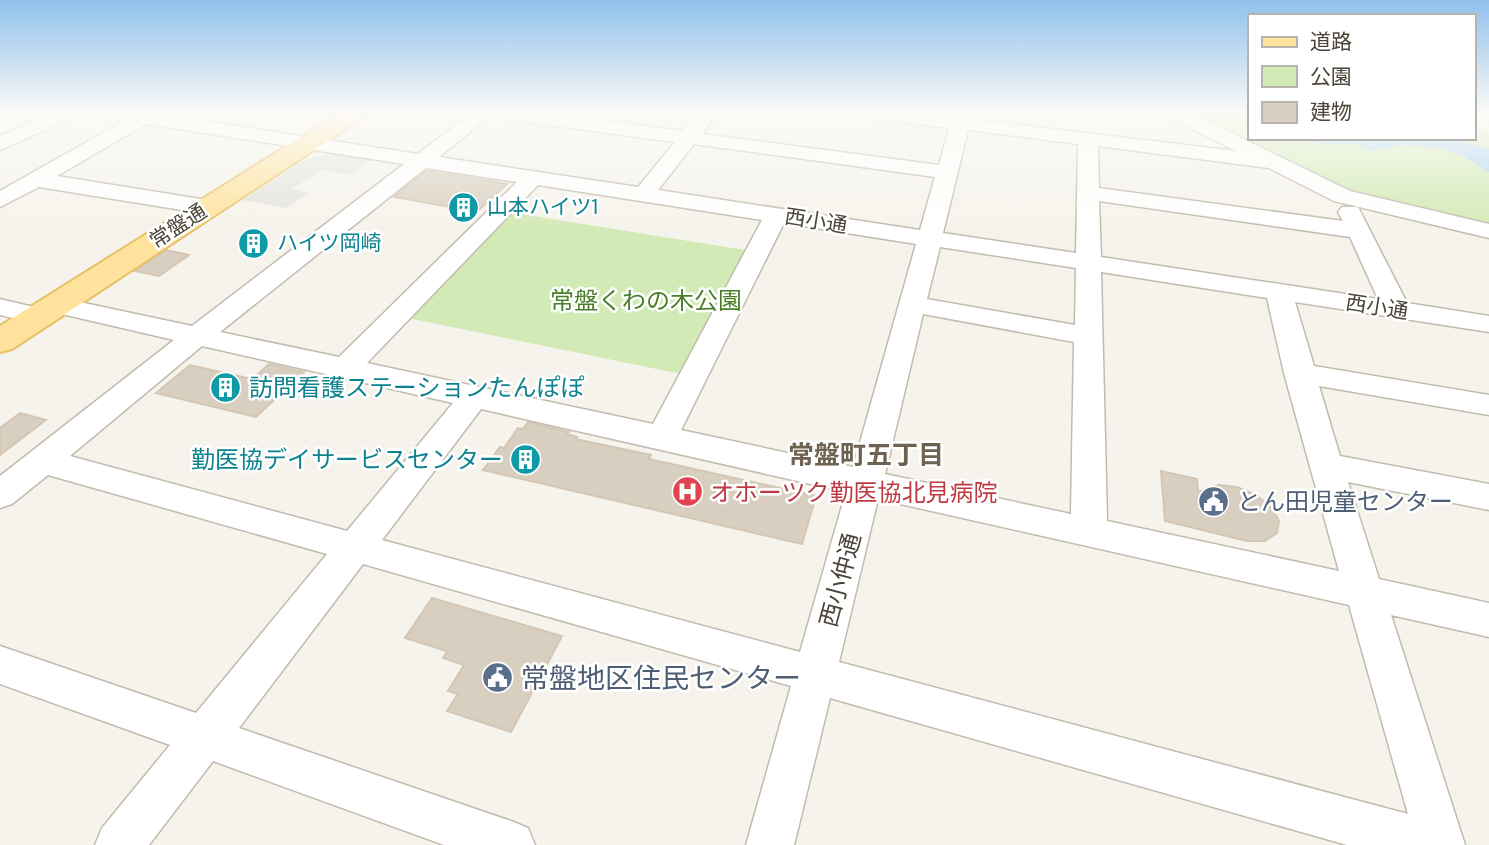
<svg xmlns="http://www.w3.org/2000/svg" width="1489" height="845" font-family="'DM Sans','Noto Sans JP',sans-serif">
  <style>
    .green { fill: #d2eab5 }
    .parking { fill: #e5e3e0 }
    .water { fill: #a9d4f2 }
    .building { fill: #d8cfc1; stroke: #d3c7b4; stroke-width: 2 }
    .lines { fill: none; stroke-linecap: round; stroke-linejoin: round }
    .minor-casing { stroke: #c2bbae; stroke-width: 3 }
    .major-casing { stroke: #e6c16a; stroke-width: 4 }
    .minor { fill: #fff; fill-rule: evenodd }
    .major { fill: #ffe39c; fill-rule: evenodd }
    .labels { text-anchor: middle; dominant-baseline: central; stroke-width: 5; stroke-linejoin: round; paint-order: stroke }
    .far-culture-label { font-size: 21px; fill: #0d838f; stroke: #fff; text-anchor: start }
    .far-street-label { font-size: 21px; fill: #4b4439; stroke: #fff }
    .park-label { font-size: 24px; fill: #4a7f2a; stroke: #fff }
    .culture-label { font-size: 24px; fill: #0d838f; stroke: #fff; text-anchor: start }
    .health-label { font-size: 24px; fill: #be3a42; stroke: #fff; text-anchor: start }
    .service-label { font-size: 24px; fill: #4e5e75; stroke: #fff; text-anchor: start }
    .street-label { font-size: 24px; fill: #4b4439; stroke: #fff }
    .neighbourhood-label { font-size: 26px; font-weight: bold; fill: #6e6250; stroke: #fff }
    .near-service-label { font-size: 28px; fill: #4e5e75; stroke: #fff; text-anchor: start }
  </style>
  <rect width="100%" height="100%" fill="#f6f3ec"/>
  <!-- green -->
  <g class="green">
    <polygon points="1180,112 1249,112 1249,138 1473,138 1473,128 1489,132 1489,229 1339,190"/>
    <polygon points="508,212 751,251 686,375 403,317"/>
  </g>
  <!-- parking -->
  <polygon class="parking" points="333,153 373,159 350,175 322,170 292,189 309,193 286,208 243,200 306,159"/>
  <!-- water -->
  <polygon class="water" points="1292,138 1447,138 1489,149 1489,172 1461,155 1438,148 1405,145 1370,151 1355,144 1325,144"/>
  <!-- building -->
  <g class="building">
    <polygon points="426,171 466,177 507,184 477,212 394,197"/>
    <polygon points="166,250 189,255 159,276 135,271"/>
    <polygon points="269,364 304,372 256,417 156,393 190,365 252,379"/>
    <polygon points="20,413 46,420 0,455 0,428"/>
    <polygon points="528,422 569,432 567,434 577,437 575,439 651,455 649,459 816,496 802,544 483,470 500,447 504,448 518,428 523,429"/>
    <polygon points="1161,471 1197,479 1198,492 1219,485 1237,487 1256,495 1271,507 1279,521 1277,533 1265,541 1247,541 1165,521"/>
    <polygon points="432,598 562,636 511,732 447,711 458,694 448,691 464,665 443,658 447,651 405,638"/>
  </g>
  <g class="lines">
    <defs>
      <g id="minor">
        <polygon points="55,112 80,112 77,116 0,150 0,136"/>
        <path d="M96,112H158L159,114L418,154L473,112H535L683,131L699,112H718L702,134L939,165L949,128L866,118L856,112H909L952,117L954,112H972L971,119L1236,151L1167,116L1164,112H1188L1350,191L1489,224V238L1334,201L1269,168L1098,146L1099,188L1343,221L1338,212L1342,207H1358L1407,303L1489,316V332L1295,302L1314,366L1489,395V415L1319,386L1340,456L1489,484V510L1348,482L1379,579L1489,603V637L1391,615L1465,845H1347L830,698L794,845H746L791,686L363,564L239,728L511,821L528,828L535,845H444L213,761L149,845H95L102,828L170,745L0,684V646L196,713L327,554L48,475L12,504L0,508V476L174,340L49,311L53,316L49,322L39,324L0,315V299L46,310L43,305L47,299L56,297L192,326L404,164L146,124L57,176L207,200L215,202L218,207L215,212L207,214L39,187L0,207V191L124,121L98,116ZM490,116L495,118L675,142L638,187L439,157ZM968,130L1078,144L1076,253L943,233ZM694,144L935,177L920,230L658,190ZM426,168L517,182L339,357L220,332ZM538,185L762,220L653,424L367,363ZM1099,201L1350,237L1378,299L1101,257ZM784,223L916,244L853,467L681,430ZM940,247L1076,268L1075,325L927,299ZM1101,272L1267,298L1284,373L1339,571L1107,521ZM923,314L1074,342L1071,514L885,474ZM202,346L453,403L347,531L70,456ZM481,409L846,492L800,652L382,540ZM878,499L1349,605L1408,814L839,662Z"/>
      </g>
      <polygon id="major" points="341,112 368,112 364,117 12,349 0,352 0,326"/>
    </defs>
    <!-- minor casing -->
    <use href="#minor" class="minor-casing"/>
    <!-- major casing -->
    <use href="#major" class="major-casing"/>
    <!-- minor -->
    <use href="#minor" class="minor"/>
    <!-- major -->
    <use href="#major" class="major"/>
  </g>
  <!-- sky -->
  <linearGradient id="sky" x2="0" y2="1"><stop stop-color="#8fc1ec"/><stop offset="0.49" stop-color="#fbfaf6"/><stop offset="1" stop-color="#fbfaf6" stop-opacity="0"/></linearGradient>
  <rect width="1489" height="230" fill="url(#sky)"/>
  <!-- icons -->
  <defs>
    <symbol id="building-disc" viewBox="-11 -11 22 22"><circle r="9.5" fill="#0f9aa8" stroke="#fff"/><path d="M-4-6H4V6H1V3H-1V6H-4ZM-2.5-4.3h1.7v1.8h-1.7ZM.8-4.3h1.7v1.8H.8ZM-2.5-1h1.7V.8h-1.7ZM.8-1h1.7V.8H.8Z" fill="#fff"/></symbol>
    <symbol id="hospital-disc" viewBox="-11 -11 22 22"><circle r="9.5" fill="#e0444e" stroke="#fff"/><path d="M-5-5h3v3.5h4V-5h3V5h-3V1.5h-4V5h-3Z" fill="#fff"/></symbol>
    <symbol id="civic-disc" viewBox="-11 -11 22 22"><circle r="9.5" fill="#5c6f8a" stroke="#fff"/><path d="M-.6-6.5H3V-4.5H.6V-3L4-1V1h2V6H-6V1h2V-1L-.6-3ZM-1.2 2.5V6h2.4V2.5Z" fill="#fff"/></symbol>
  </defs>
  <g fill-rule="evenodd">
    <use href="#building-disc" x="446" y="190" width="35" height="35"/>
    <use href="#building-disc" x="236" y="226" width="35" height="35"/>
    <use href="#building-disc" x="208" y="370" width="35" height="35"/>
    <use href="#building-disc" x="508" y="442" width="35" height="35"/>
    <use href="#hospital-disc" x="670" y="474" width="35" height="35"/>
    <use href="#civic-disc" x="1196" y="484" width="35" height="35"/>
    <use href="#civic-disc" x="480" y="660" width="35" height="35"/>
  </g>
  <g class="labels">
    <!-- far-culture labels -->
    <g class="far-culture-label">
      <text x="487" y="207">山本ハイツ1</text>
      <text x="277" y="243">ハイツ岡崎</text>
    </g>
    <!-- far-street labels -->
    <g class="far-street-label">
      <text transform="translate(816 221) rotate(9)">西小通</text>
      <text transform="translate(178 226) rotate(-33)">常盤通</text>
      <text transform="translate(1377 307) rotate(9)">西小通</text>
    </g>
    <!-- park labels -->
    <g class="park-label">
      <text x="646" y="300">常盤くわの木公園</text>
    </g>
    <!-- culture labels -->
    <g class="culture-label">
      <text x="249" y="387">訪問看護ステーションたんぽぽ</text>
      <text x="503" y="459" text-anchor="end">勤医協デイサービスセンター</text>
    </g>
    <!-- health labels -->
    <g class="health-label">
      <text x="710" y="492">オホーツク勤医協北見病院</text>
    </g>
    <!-- service labels -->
    <g class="service-label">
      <text x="1237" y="501">とん田児童センター</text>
    </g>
    <!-- street labels -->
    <g class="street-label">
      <text transform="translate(840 580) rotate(-75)">西小仲通</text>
    </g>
    <!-- neighbourhood labels -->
    <g class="neighbourhood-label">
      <text x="866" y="455">常盤町五丁目</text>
    </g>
    <!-- near-service labels -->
    <g class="near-service-label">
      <text x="521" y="678">常盤地区住民センター</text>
    </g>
  </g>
  <!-- legend -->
  <rect x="1248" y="14" width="228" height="126" fill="#ffffff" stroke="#b7b4b0" stroke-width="2"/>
  <rect x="1262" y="37" width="35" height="10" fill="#ffe39c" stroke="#b7b4b0" stroke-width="2"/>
  <text x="1310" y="49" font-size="21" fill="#4b4439">道路</text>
  <rect x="1262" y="66" width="35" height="21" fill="#d2eab5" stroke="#b7b4b0" stroke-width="2"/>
  <text x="1310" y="84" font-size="21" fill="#4b4439">公園</text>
  <rect x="1262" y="102" width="35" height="21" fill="#d8cfc1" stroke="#b7b4b0" stroke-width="2"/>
  <text x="1310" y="119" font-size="21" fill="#4b4439">建物</text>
</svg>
